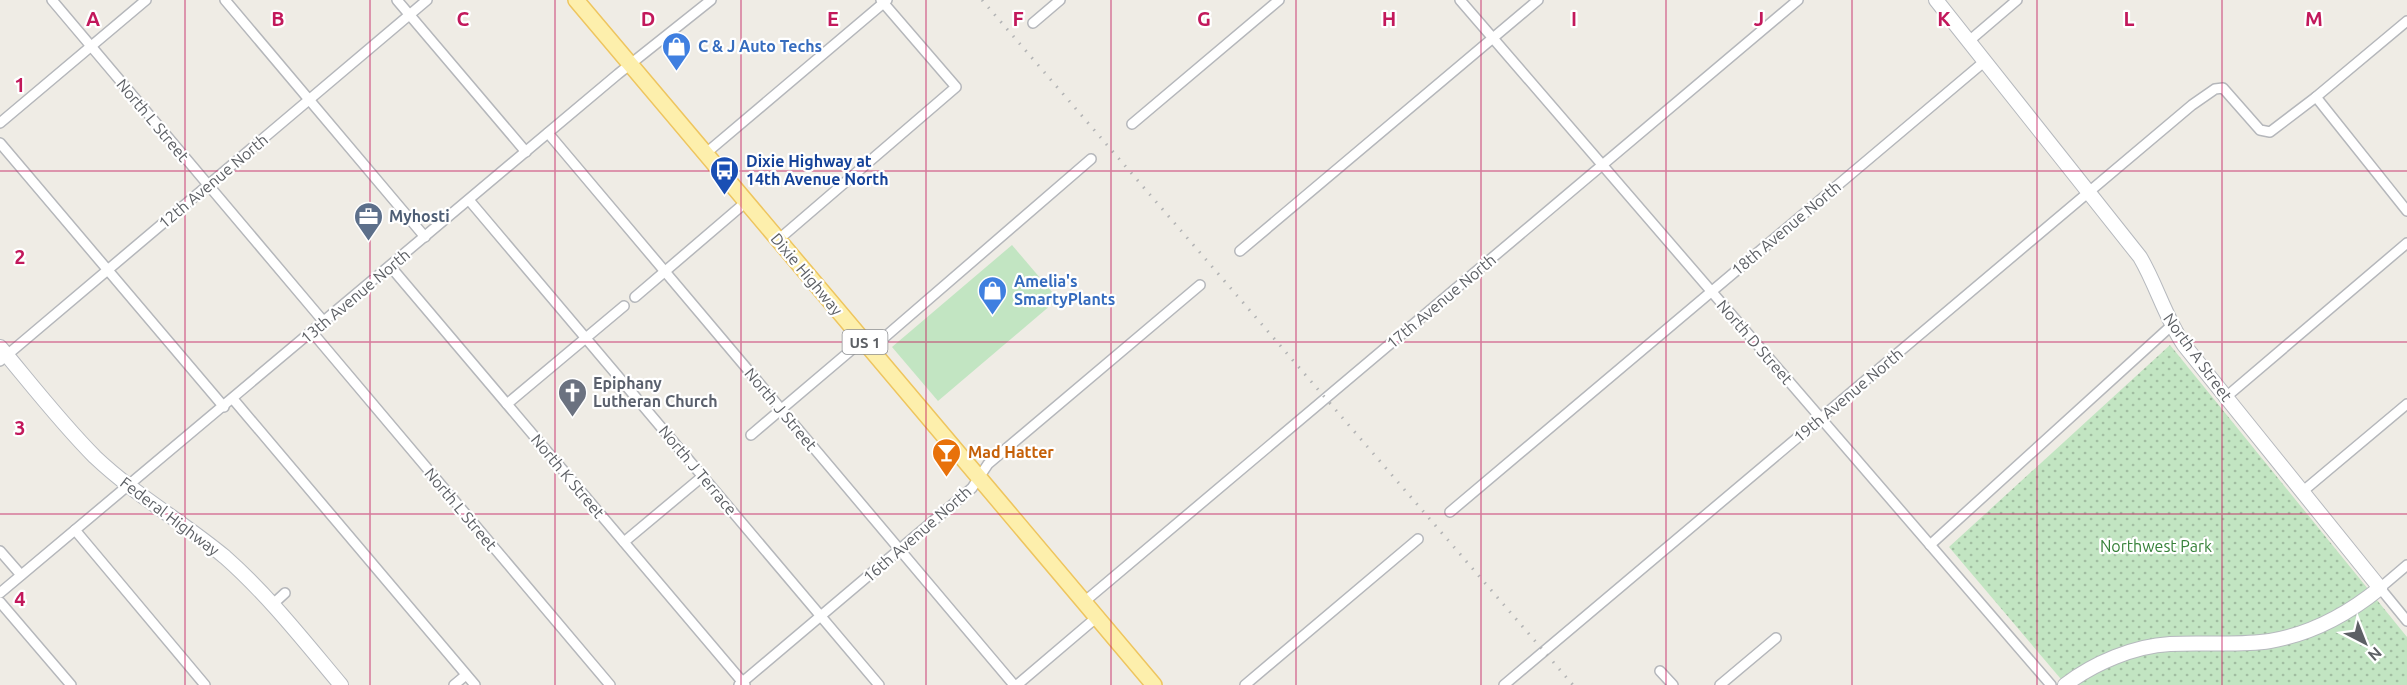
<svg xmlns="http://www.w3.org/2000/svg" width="2407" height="685" font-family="Ubuntu,sans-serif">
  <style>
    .green { fill: #c2e5c2 }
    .park { fill: url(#park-dots) }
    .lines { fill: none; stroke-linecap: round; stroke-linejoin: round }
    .street-casing { stroke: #b5b7bb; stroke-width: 12 }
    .secondary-casing { stroke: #b6b9be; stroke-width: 16 }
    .primary-casing { stroke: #eec55f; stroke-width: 18 }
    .street { stroke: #fff; stroke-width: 9 }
    .secondary { stroke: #fff; stroke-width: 14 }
    .primary { stroke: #fdefac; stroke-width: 15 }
    .rail { stroke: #b3b4b5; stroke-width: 3; stroke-dasharray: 1.5 8; stroke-linecap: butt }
    .grid { fill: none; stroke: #c2185b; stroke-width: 1.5; stroke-opacity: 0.55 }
    .labels { text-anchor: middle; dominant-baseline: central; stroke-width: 4.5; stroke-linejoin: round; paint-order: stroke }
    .shield { fill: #fff; stroke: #8e9093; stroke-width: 1.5 }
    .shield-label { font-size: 15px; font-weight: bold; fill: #5d6065 }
    .shop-label { font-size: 16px; font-weight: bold; fill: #366cbe; stroke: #fff; text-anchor: start }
    .street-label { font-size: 16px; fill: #5d6065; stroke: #fff }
    .transit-label { font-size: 16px; font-weight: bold; fill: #164399; stroke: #fff; text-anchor: start }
    .service-label { font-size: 16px; font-weight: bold; fill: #4e5e75; stroke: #fff; text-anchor: start }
    .worship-label { font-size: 16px; font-weight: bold; fill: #5b616d; stroke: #fff; text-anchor: start }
    .food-label { font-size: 16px; font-weight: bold; fill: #c56008; stroke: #fff; text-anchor: start }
    .park-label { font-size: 16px; fill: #37823a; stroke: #fff }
    .grid-label { font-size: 20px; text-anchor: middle; font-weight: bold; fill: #c2185b; stroke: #fff; stroke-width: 4.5; stroke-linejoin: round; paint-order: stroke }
  </style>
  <defs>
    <pattern id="park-dots" width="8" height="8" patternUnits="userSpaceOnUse" patternTransform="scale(1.5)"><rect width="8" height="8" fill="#c2e5c2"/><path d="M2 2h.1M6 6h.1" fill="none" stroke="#a1bda1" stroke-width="1.8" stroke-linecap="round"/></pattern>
  </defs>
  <rect width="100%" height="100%" fill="#efece5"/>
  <!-- green -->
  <polygon class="green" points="1012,245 1058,299 938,401 892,347"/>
  <!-- park -->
  <polygon class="park" points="2170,345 2407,637 2407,685 2066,685 1949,547"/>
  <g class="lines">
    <defs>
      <g id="street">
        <polyline points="52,0 324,322"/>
        <polyline points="225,0 425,237"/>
        <polyline points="397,0 526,152"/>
        <polyline points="1460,0 2051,685"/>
        <polyline points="1033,23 1060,0"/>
        <polyline points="1969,41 2017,0"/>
        <polyline points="2316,97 2407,211"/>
        <polyline points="0,123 146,0"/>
        <polyline points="1132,124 1279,0"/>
        <polyline points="548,133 1014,685"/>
        <polyline points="0,143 224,407"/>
        <polyline points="705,154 887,0"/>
        <polyline points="469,200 879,685"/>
        <polyline points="778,240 956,87 881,0"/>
        <polyline points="1240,251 1538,0"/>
        <polyline points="390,266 745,685"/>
        <polyline points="635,297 746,202"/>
        <polyline points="312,332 610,685"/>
        <polyline points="871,349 1091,159"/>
        <polyline points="0,361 427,0"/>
        <polyline points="2226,397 2407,243"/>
        <polyline points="233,399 475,685"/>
        <polyline points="507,404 624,306"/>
        <polyline points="751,435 863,340"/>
        <polyline points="2302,492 2407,404"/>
        <polyline points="1450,512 1985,61"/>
        <polyline points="75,530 205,685"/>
        <polyline points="624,542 703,476"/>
        <polyline points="1930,545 2171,326"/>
        <polyline points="0,551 21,575"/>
        <polyline points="2407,565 2380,588 2407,621"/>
        <polyline points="0,593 618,74 711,0"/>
        <polyline points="0,602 71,685"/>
        <polyline points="1084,602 1798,0"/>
        <polyline points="273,604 285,593"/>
        <polyline points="1660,671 1673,685"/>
        <polyline points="454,685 466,675"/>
        <polyline points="739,685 965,494 972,488 988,464 1200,285"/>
        <polyline points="1017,685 1097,617"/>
        <polyline points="1245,685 1418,539"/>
        <polyline points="1504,685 2192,105 2215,89 2223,88 2260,130 2270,132 2316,97 2407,21"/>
        <polyline points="1720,685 1776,638"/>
      </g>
      <g id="secondary">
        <path d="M1936,0L2140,257C2157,286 2165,317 2184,345L2380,588C2348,614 2311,634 2270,641C2237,646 2204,642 2170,644C2134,646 2094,663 2065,685"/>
        <path d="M0,347C31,384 61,423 95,457C135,495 183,522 225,557C268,595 304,641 341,685"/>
      </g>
      <polyline id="primary" points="576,0 1154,685"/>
    </defs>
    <!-- street casing -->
    <use href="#street" class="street-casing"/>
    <!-- secondary casing -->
    <use href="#secondary" class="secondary-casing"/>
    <!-- primary casing -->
    <use href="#primary" class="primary-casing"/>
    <!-- street -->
    <use href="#street" class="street"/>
    <!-- secondary -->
    <use href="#secondary" class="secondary"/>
    <!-- primary -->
    <use href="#primary" class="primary"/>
    <!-- rail -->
    <polyline class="rail" points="982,0 1573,685"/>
  </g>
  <!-- grid -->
  <path class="grid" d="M185,0V685M370,0V685M555,0V685M741,0V685M926,0V685M1111,0V685M1296,0V685M1481,0V685M1666,0V685M1852,0V685M2037,0V685M2222,0V685M0,171H2407M0,342H2407M0,514H2407"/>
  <!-- icons -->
  <defs>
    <symbol id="shop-pin" viewBox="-11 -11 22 30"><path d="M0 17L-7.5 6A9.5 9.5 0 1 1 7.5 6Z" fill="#3f7fe0" stroke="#fff"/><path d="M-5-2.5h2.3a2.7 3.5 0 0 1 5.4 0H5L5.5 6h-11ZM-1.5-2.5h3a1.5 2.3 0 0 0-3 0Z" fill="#fff"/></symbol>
    <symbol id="bus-pin" viewBox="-11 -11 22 30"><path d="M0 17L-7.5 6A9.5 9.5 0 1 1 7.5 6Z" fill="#1a4fb4" stroke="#fff"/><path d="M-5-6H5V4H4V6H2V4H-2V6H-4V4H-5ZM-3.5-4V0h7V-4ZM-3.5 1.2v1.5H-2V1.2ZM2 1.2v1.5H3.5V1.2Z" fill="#fff"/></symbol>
    <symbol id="office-pin" viewBox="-11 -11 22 30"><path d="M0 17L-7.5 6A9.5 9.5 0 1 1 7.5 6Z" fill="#5c6f8a" stroke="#fff"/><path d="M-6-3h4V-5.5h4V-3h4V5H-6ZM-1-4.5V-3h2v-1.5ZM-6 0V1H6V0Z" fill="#fff"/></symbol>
    <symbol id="church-pin" viewBox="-11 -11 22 30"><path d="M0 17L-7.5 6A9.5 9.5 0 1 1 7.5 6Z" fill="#6b7280" stroke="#fff"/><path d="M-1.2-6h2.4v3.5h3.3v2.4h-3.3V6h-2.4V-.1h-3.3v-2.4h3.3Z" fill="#fff"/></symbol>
    <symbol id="bar-pin" viewBox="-11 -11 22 30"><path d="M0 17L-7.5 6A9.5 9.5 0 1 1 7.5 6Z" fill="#e8710a" stroke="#fff"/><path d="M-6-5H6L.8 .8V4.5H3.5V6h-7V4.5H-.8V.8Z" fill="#fff"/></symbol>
  </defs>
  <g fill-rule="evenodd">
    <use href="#shop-pin" x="660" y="30" width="33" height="45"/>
    <use href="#bus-pin" x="708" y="154" width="33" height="45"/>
    <use href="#office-pin" x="352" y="200" width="33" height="45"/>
    <use href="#shop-pin" x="976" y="274" width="33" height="45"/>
    <use href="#church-pin" x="556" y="376" width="33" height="45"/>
    <use href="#bar-pin" x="930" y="436" width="33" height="45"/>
  </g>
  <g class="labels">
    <!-- shield labels -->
    <rect class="shield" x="842.5" y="330" width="45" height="24" rx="4.5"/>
    <g class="shield-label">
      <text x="865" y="342">US 1</text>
    </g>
    <!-- shop labels -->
    <g class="shop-label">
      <text x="698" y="46">C &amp; J Auto Techs</text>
      <text x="1014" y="281">Amelia's<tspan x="1014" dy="18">SmartyPlants</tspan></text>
    </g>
    <!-- street labels -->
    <g class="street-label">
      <text transform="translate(153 120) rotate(50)">North L Street</text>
      <text transform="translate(213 181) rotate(-40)">12th Avenue North</text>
      <text transform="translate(1786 228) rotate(-40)">18th Avenue North</text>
      <text transform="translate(807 274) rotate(50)">Dixie Highway</text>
      <text transform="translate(355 296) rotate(-40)">13th Avenue North</text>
      <text transform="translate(1441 301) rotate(-40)">17th Avenue North</text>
      <text transform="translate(1755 342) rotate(49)">North D Street</text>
      <text transform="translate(2198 357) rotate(54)">North A Street</text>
      <text transform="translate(1848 395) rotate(-40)">19th Avenue North</text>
      <text transform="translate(781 409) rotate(50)">North J Street</text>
      <text transform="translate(698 470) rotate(50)">North J Terrace</text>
      <text transform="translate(568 476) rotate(50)">North K Street</text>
      <text transform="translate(461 509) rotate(50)">North L Street</text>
      <text transform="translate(170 516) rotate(37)">Federal Highway</text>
      <text transform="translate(917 534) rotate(-41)">16th Avenue North</text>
    </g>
    <!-- transit labels -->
    <g class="transit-label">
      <text x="746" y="161">Dixie Highway at<tspan x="746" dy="18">14th Avenue North</tspan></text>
    </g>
    <!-- service labels -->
    <g class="service-label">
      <text x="389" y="216">Myhosti</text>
    </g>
    <!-- worship labels -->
    <g class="worship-label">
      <text x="593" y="383">Epiphany<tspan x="593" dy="18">Lutheran Church</tspan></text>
    </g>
    <!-- food labels -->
    <g class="food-label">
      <text x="968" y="452">Mad Hatter</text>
    </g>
    <!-- park labels -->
    <g class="park-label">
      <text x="2156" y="546">Northwest Park</text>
    </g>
  </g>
  <g class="grid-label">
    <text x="93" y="26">A</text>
    <text x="278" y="26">B</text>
    <text x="463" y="26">C</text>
    <text x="648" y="26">D</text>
    <text x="833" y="26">E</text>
    <text x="1018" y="26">F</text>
    <text x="1204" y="26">G</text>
    <text x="1389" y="26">H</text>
    <text x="1574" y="26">I</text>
    <text x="1759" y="26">J</text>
    <text x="1944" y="26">K</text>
    <text x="2129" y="26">L</text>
    <text x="2314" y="26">M</text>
    <text x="20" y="92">1</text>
    <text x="20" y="264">2</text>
    <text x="20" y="435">3</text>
    <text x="20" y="606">4</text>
  </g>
  <!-- north arrow -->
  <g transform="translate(2365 643) rotate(138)" stroke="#ffffff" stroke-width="4.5" paint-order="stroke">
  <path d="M0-4.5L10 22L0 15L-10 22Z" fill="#5d6065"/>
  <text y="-9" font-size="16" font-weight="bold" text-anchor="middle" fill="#5d6065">N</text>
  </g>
</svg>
